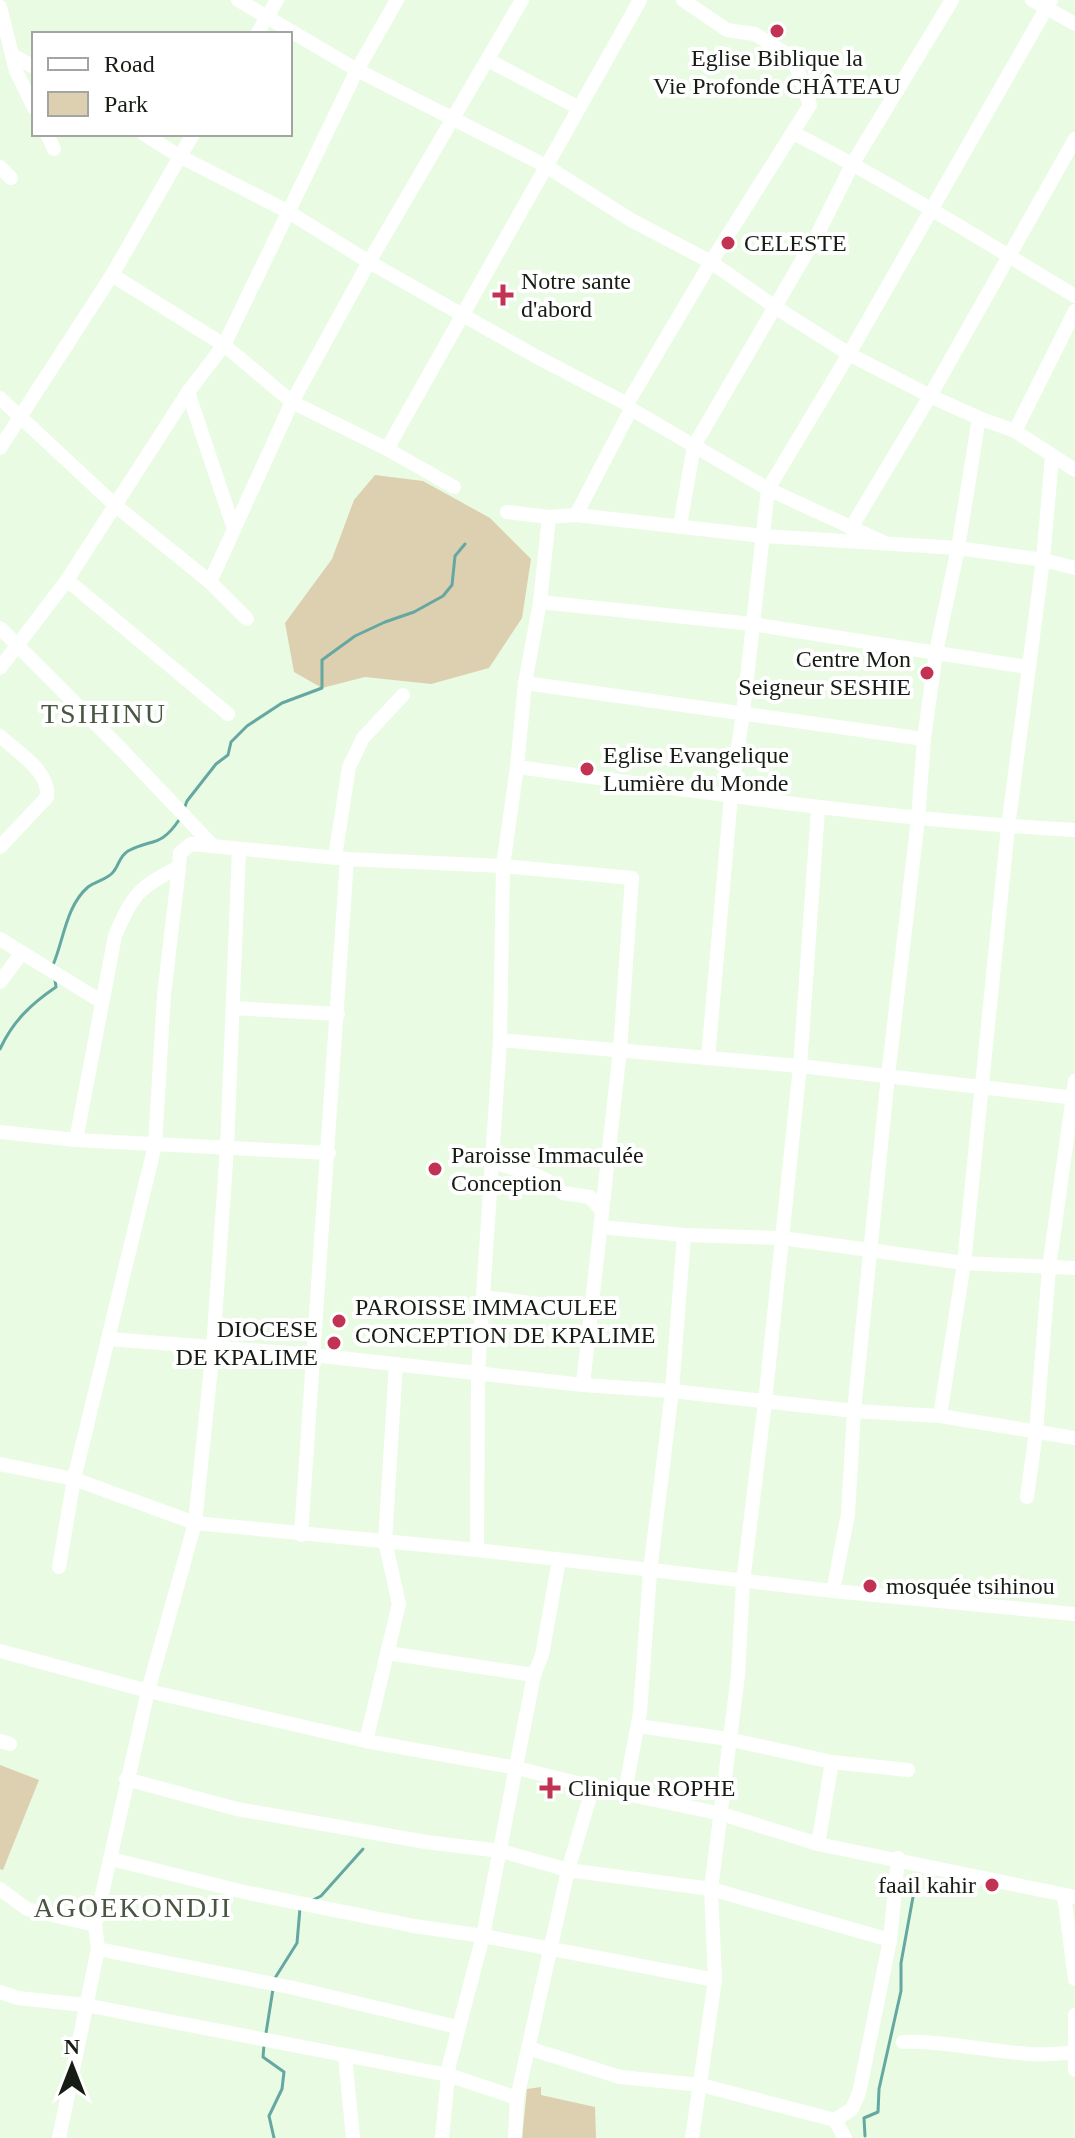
<svg xmlns="http://www.w3.org/2000/svg" width="1075" height="2138" font-family="'Times New Roman',serif">
  <style>
    .green { fill: #ddd0b0 }
    .lines { fill: none; stroke-linecap: round; stroke-linejoin: round }
    .stream { stroke: #65a8a2; stroke-width: 3 }
    .minor { stroke: #fff; stroke-width: 14 }
    .poi-dot { fill: #c23253; stroke: #fff; stroke-width: 3 }
    .labels { text-anchor: middle; dominant-baseline: central; stroke-width: 8; stroke-linejoin: round; paint-order: stroke }
    .poi-label { font-size: 24px; fill: #171d15; stroke: #fff; text-anchor: start }
    .quarter-label { font-size: 28px; letter-spacing: 2px; fill: #485642; stroke: #fff }
  </style>
  <rect width="100%" height="100%" fill="#e9fbe3"/>
  <!-- green -->
  <g class="green">
    <polygon points="375,475 423,481 490,518 531,559 522,618 489,668 431,684 365,677 322,688 294,672 285,623 332,559 354,500"/>
    <polygon points="0,1765 39,1780 3,1870 0,1869"/>
    <polygon points="541,2087 541,2095 595,2107 596,2138 522,2138 527,2089"/>
  </g>
  <g class="lines">
    <!-- stream -->
    <g class="stream">
      <polyline points="184,809 187,801 216,764 228,755 231,742 247,726 282,703 322,688 322,660 355,636 385,622 414,612 443,596 452,585 455,556 465,544"/>
      <path d="M53,965C64,939 66,906 88,887C96,881 109,879 114,871C120,863 119,857 128,851C152,838 160,848 179,820"/>
      <path d="M0,1049C13,1021 31,1004 56,987L55,980"/>
      <polyline points="313,1900 321,1896 363,1849"/>
      <polyline points="275,1978 297,1943 300,1908"/>
      <polyline points="266,2033 273,1989"/>
      <polyline points="264,2045 263,2057 284,2072 282,2089 269,2116 274,2138"/>
      <polyline points="865,2136 864,2118 878,2112 879,2089 901,1991 901,1963 917,1875"/>
    </g>
    <!-- minor -->
    <g class="minor">
      <polyline points="238,0 357,70 546,166 631,220 711,262 775,307 849,354 930,396 979,418 1015,431 1075,470"/>
      <polyline points="1032,0 1075,24"/>
      <polyline points="0,7 12,55 34,67"/>
      <polyline points="257,34 277,0"/>
      <polyline points="12,55 16,71 34,108"/>
      <polyline points="488,60 579,108"/>
      <path d="M793,133C890,182 982,240 1075,296"/>
      <polyline points="47,134 54,149"/>
      <polyline points="144,134 179,156 287,211 369,262 537,357 627,404 631,409 768,489 883,542"/>
      <polyline points="0,167 11,178"/>
      <polyline points="112,275 224,345 292,402 387,449 454,487"/>
      <polyline points="188,392 234,529"/>
      <polyline points="0,398 116,506 210,582 292,402 369,262 522,0"/>
      <polyline points="627,404 711,262 810,105 793,58 755,34 727,30 683,0"/>
      <polyline points="1015,431 1075,311"/>
      <polyline points="0,448 112,275 193,134"/>
      <polyline points="387,449 640,0"/>
      <polyline points="507,512 549,517 576,515 763,536 958,548 1043,560 1075,568"/>
      <polyline points="576,515 631,409"/>
      <polyline points="549,517 540,602 525,683 517,767 503,866 500,1040 800,1066 1075,1098"/>
      <polyline points="680,525 694,446 818,233 853,163 952,0"/>
      <polyline points="851,528 930,396 1075,139"/>
      <polyline points="67,580 228,714"/>
      <polyline points="210,582 247,619"/>
      <polyline points="540,602 752,624 1027,667"/>
      <polyline points="0,628 123,751 213,846"/>
      <polyline points="0,668 67,580 188,392 224,345 357,70 397,0"/>
      <polyline points="525,683 924,739"/>
      <path d="M0,736C17,752 50,771 47,797L0,847"/>
      <path d="M517,767C703,792 888,820 1075,830"/>
      <polyline points="335,857 349,767 363,738 403,695"/>
      <polyline points="0,939 102,1002"/>
      <polyline points="0,982 21,954"/>
      <polyline points="234,1008 338,1014"/>
      <polyline points="708,1058 731,796 743,713 768,489 849,354 1051,0"/>
      <polyline points="0,1132 76,1140 329,1153"/>
      <path d="M76,1140L115,936C132,895 139,887 179,867L180,853L191,844L347,859L503,866L632,878L620,1049L583,1385"/>
      <polyline points="492,1162 536,1175 552,1183 563,1193 590,1197 602,1211"/>
      <polyline points="601,1227 684,1235 782,1238 964,1263 1075,1268"/>
      <polyline points="483,1297 547,1305 592,1305"/>
      <polyline points="109,1339 313,1355 583,1385 672,1391 854,1411 940,1416 1075,1438"/>
      <polyline points="940,1416 964,1263 1008,827 1043,560 1052,457"/>
      <polyline points="0,1464 74,1479 195,1523 477,1550 833,1591 1075,1614"/>
      <polyline points="1027,1497 1036,1432 1049,1268 1075,1081"/>
      <polyline points="301,1535 347,859"/>
      <polyline points="477,1550 478,1372 500,1040"/>
      <polyline points="59,1567 74,1479 155,1145 164,995 179,867"/>
      <polyline points="833,1591 848,1514 854,1411 888,1076 918,819 924,739 936,652 958,548 979,418"/>
      <polyline points="0,1651 148,1691 366,1741 517,1768 593,1787 722,1814 818,1844 1075,1897"/>
      <polyline points="387,1653 534,1675"/>
      <polyline points="638,1726 728,1739 832,1762 908,1770"/>
      <polyline points="0,1741 10,1744"/>
      <polyline points="366,1741 399,1604 385,1541 396,1364"/>
      <polyline points="126,1779 237,1809 426,1842 501,1851 568,1870 711,1889 890,1940"/>
      <polyline points="625,1792 640,1712 650,1572 672,1391 684,1235"/>
      <polyline points="818,1844 832,1762"/>
      <polyline points="111,1859 244,1892 414,1926 483,1936 715,1980"/>
      <polyline points="0,1889 27,1909 95,1925"/>
      <polyline points="1064,1895 1075,1979"/>
      <polyline points="98,1949 294,1988 457,2027"/>
      <polyline points="0,1992 18,1998 85,2005 448,2075 517,2098"/>
      <polyline points="1075,2015 1075,2070"/>
      <path d="M903,2042C961,2040 1018,2061 1075,2052"/>
      <polyline points="528,2048 620,2077 701,2085 835,2120 845,2138"/>
      <polyline points="345,2056 353,2138"/>
      <polyline points="835,2120 852,2109 859,2093 890,1940 898,1858"/>
      <polyline points="59,2138 98,1949 95,1925 148,1691 195,1523 213,1348 227,1148 239,849"/>
      <polyline points="442,2138 449,2065 483,1936 534,1675 542,1655 559,1560"/>
      <polyline points="515,2138 517,2098 568,1870 593,1787"/>
      <polyline points="692,2138 715,1980 711,1889 738,1675 743,1582 765,1402 800,1066 818,809"/>
    </g>
  </g>
  <!-- markers -->
  <g class="poi-dot">
    <circle cx="777" cy="31" r="8"/>
    <circle cx="728" cy="243" r="8"/>
    <path d="M499 283h8v8h8v8h-8v8h-8v-8h-8v-8h8z"/>
    <circle cx="927" cy="673" r="8"/>
    <circle cx="587" cy="769" r="8"/>
    <circle cx="435" cy="1169" r="8"/>
    <circle cx="339" cy="1321" r="8"/>
    <circle cx="334" cy="1343" r="8"/>
    <circle cx="870" cy="1586" r="8"/>
    <path d="M546 1776h8v8h8v8h-8v8h-8v-8h-8v-8h8z"/>
    <circle cx="992" cy="1885" r="8"/>
  </g>
  <g class="labels">
    <!-- poi labels -->
    <g class="poi-label">
      <text x="777" y="58" text-anchor="middle">Eglise Biblique la<tspan x="777" dy="28">Vie Profonde CHÂTEAU</tspan></text>
      <text x="744" y="243">CELESTE</text>
      <text x="521" y="281">Notre sante<tspan x="521" dy="28">d'abord</tspan></text>
      <text x="911" y="659" text-anchor="end">Centre Mon<tspan x="911" dy="28">Seigneur SESHIE</tspan></text>
      <text x="603" y="755">Eglise Evangelique<tspan x="603" dy="28">Lumière du Monde</tspan></text>
      <text x="451" y="1155">Paroisse Immaculée<tspan x="451" dy="28">Conception</tspan></text>
      <text x="355" y="1307">PAROISSE IMMACULEE<tspan x="355" dy="28">CONCEPTION DE KPALIME</tspan></text>
      <text x="318" y="1329" text-anchor="end">DIOCESE<tspan x="318" dy="28">DE KPALIME</tspan></text>
      <text x="886" y="1586">mosquée tsihinou</text>
      <text x="568" y="1788">Clinique ROPHE</text>
      <text x="976" y="1885" text-anchor="end">faail kahir</text>
    </g>
    <!-- quarter labels -->
    <g class="quarter-label">
      <text x="104" y="713">TSIHINU</text>
      <text x="133" y="1907">AGOEKONDJI</text>
    </g>
  </g>
  <!-- legend -->
  <rect x="32" y="32" width="260" height="104" fill="#ffffff" stroke="#a2a5a1" stroke-width="2"/>
  <rect x="48" y="58" width="40" height="12" fill="#ffffff" stroke="#a2a5a1" stroke-width="2"/>
  <text x="104" y="72" font-size="24" fill="#171d15">Road</text>
  <rect x="48" y="92" width="40" height="24" fill="#ddd0b0" stroke="#a2a5a1" stroke-width="2"/>
  <text x="104" y="112" font-size="24" fill="#171d15">Park</text>
  <!-- north arrow -->
  <g transform="translate(72 2066)" stroke="#ffffff" stroke-width="6" paint-order="stroke">
  <path d="M0-6L14 30L0 20L-14 30Z" fill="#171d15"/>
  <text y="-12" font-size="22" font-weight="bold" text-anchor="middle" fill="#171d15">N</text>
  </g>
</svg>
